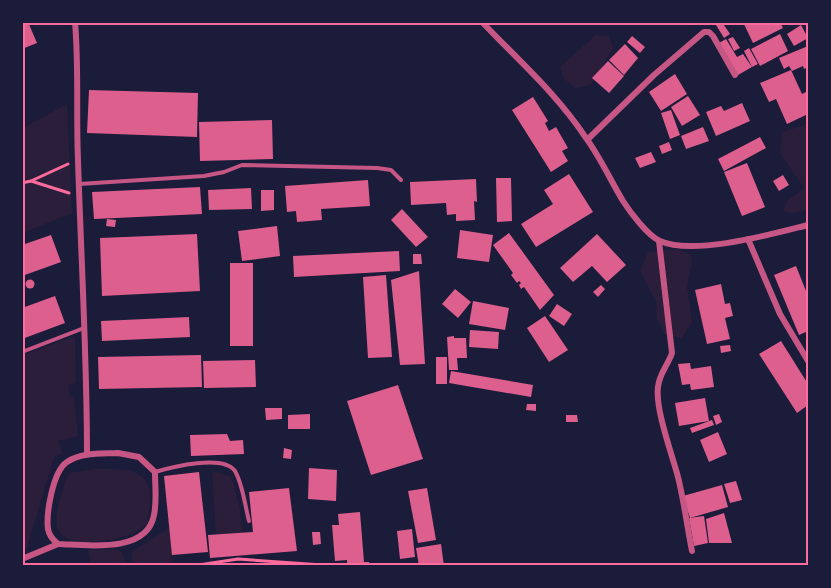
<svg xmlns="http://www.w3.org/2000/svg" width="831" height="588" font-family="'Titillium Web',sans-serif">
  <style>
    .green { fill: #2a1e3b }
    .building { fill: #dd5f8e }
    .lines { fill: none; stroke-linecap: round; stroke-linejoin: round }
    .path { stroke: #ff6b9d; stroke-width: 3 }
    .service { stroke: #c65784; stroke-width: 4 }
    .minor { stroke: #c65784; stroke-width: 6 }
    .neatline { fill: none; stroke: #ff6b9d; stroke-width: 2 }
  </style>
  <rect width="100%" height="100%" fill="#1b1b3a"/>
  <!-- green -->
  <g class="green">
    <polygon points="596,35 609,36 613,48 591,85 576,88 564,79 560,67"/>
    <polygon points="67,104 72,213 23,233 23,128"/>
    <polygon points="808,124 808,210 792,213 783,211 787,201 804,188 780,153 782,132"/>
    <polygon points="676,249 690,254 692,261 687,286 692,322 682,338 665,335 657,319 656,301 640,271 648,252"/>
    <polygon points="75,336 76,383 68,385 70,397 74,396 78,436 58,441 62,453 54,457 27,548 23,549 23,355"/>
    <path d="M95,469C142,468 157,472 147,524C142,528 137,532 132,534C115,541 66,550 58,529C53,515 62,493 66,479L70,473Z"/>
    <polygon points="212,471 230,476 234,484 239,504 243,533 216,535"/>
    <polygon points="172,526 172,565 132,565 132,552"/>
    <polygon points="116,549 122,552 126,565 91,565 88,550"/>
  </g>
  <!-- building -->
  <g class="building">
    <polygon points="28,22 37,43 22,49 22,24"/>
    <polygon points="720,22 722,22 730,34 724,38 716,25"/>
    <polygon points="743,22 780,22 783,28 753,43"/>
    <polygon points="801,25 808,38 794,46 787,34"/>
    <polygon points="780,34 788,51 760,66 751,49"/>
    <polygon points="632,36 645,47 640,53 627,42"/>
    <polygon points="733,37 740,48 734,51 728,39"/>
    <polygon points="726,39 737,57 743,54 752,67 738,75 719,43"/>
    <polygon points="625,44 638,58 624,75 609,60"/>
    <polygon points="808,46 808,67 804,69 803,66 792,71 789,66 784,69 779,58"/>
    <polygon points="749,48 758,64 752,67 744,51"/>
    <polygon points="608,61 624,76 609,93 592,78"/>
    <polygon points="791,70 802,94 808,91 808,114 787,124 776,99 769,102 760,83"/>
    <polygon points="675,74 687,94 661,111 649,92"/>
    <polygon points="89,90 198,93 197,137 87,133"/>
    <polygon points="688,96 700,115 682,126 671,107"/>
    <polygon points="533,97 548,121 545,123 549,131 556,127 568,148 562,151 568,161 551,172 512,110"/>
    <polygon points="742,103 750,121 716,136 706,112 721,106 724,111"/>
    <polygon points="671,110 680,135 670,139 661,113"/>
    <polygon points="272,120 273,159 200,161 199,122"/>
    <polygon points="703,127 709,141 686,149 681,136"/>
    <polygon points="760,137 766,148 724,171 718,159"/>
    <polygon points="669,142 672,150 662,154 659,146"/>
    <polygon points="651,152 656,162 640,168 635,158"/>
    <polygon points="747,163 765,207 742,216 724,172"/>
    <polygon points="569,174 593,212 536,247 521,224 553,204 544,190"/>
    <polygon points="783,175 789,185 779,191 773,181"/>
    <polygon points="496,178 511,178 512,221 497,222"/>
    <polygon points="476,179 477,202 474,201 475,220 456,221 456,214 447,215 446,203 411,205 410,182"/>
    <polygon points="368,180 370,206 321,209 322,220 297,222 296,211 287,212 285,186"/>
    <polygon points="200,187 202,214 94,219 92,192"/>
    <polygon points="251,188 252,209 209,210 208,190"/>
    <polygon points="261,190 274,190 274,210 261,211"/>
    <polygon points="402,209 428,237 416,247 391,220"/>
    <polygon points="107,219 116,220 115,227 106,226"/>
    <polygon points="277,226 280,256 242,261 238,231"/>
    <polygon points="460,230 493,235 489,262 457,258"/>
    <polygon points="509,233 554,295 540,310 524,287 521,289 519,285 521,283 519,281 517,283 511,275 513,273 493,245"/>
    <polygon points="197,234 200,291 102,296 100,238"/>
    <polygon points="597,234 626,265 607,282 592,266 573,282 560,268"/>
    <polygon points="51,235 61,262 22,276 22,245"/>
    <polygon points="399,251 400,271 294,277 293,256"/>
    <polygon points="413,254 421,254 422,264 413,264"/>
    <rect x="230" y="263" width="23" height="83"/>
    <polygon points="796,266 808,296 808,331 799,335 774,275"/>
    <polygon points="419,271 425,364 400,365 391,280"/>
    <polygon points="386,275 392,357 368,358 363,277"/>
    <circle cx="30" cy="284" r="4.5"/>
    <polygon points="721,284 725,304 730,303 733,316 725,318 730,339 707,344 695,290"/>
    <polygon points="601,285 605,289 598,297 593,292"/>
    <polygon points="455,289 471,302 458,318 442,304"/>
    <polygon points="55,296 65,323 22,339 22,308"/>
    <polygon points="473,301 509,308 505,330 469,324"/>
    <polygon points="557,304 572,314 564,326 549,316"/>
    <polygon points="545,316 568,350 549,362 527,328"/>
    <polygon points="189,317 190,337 102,341 101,321"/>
    <polygon points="470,330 499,332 498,349 469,347"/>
    <polygon points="454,336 454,338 466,338 467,358 457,358 458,370 449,370 447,337"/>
    <polygon points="781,341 808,384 808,405 797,413 759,354"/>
    <polygon points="730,345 731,351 721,353 720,346"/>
    <polygon points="201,355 202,387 99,389 98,357"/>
    <rect x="436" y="357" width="11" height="27"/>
    <polygon points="255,360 256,387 204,388 203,361"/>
    <polygon points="690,363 691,369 711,366 714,387 691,390 690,384 682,385 678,364"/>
    <polygon points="451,371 533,385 531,397 449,383"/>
    <polygon points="398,385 423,459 371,475 347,401"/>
    <polygon points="705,398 709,421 679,426 675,403"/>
    <polygon points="527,404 536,404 536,411 526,410"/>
    <polygon points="265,408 282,408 282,419 266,420"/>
    <polygon points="310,414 310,429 288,429 288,415"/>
    <polygon points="719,414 722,422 716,425 713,416"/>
    <polygon points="566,415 577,415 578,422 566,422"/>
    <polygon points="712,420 714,425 692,433 690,428"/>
    <polygon points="718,432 727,454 709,462 700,440"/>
    <polygon points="227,434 230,441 243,440 244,454 191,456 190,435"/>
    <polygon points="284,448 292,450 291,459 283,458"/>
    <polygon points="309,468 337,470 336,501 308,499"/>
    <polygon points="199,472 208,552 172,555 164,476"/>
    <polygon points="736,481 742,500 730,503 724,484"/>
    <polygon points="722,485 728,507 690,518 683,496"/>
    <polygon points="289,488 297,551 210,558 208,535 253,532 249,492"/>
    <polygon points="427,488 436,540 418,543 408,491"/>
    <polygon points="360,512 364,562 369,562 370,566 347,566 347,560 335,561 332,525 339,525 338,514"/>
    <polygon points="724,513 732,543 709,543 706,519"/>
    <polygon points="704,516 708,543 694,546 689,518"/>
    <polygon points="412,529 415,557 400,559 397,531"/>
    <polygon points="312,532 320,532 321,544 313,545"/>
    <polygon points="441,544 444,566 419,566 416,548"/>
  </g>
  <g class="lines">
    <!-- path -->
    <g class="path">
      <polyline points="31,181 68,164"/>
      <polyline points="22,183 31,181 69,193"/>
      <polyline points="192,566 238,559 337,566"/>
    </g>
    <!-- service -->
    <g class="service">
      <polyline points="79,184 204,176 224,172 242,165 377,168 391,170 401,180"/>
      <polyline points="22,352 84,328"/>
      <path d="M155,472C172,467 223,454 235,471C243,485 245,506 249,521"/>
    </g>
    <!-- minor -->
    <g class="minor">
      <path d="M75,22C79,68 76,114 78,160C81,258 87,356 87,454"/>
      <path d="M482,22C518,60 557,94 586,138C600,157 611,181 623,201C630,212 648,236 660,241C694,256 772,234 808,225"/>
      <polyline points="588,139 654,75 704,32 709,32 713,36 735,75"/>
      <polyline points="748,239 780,314 808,361"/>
      <path d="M659,241L672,353C668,365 659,374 658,387C655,409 672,454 678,477C684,501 687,526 692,551"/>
      <path d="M118,453L139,457L155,472C155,486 157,501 154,515C147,554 87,545 58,544C53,540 49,536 48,529C46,513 53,471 67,462C82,452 102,454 118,453Z"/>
      <polyline points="22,559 58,544"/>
    </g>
  </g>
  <!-- border -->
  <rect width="831" height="588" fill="none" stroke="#1b1b3a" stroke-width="48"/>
  <rect x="24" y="24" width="783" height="540" class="neatline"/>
</svg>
